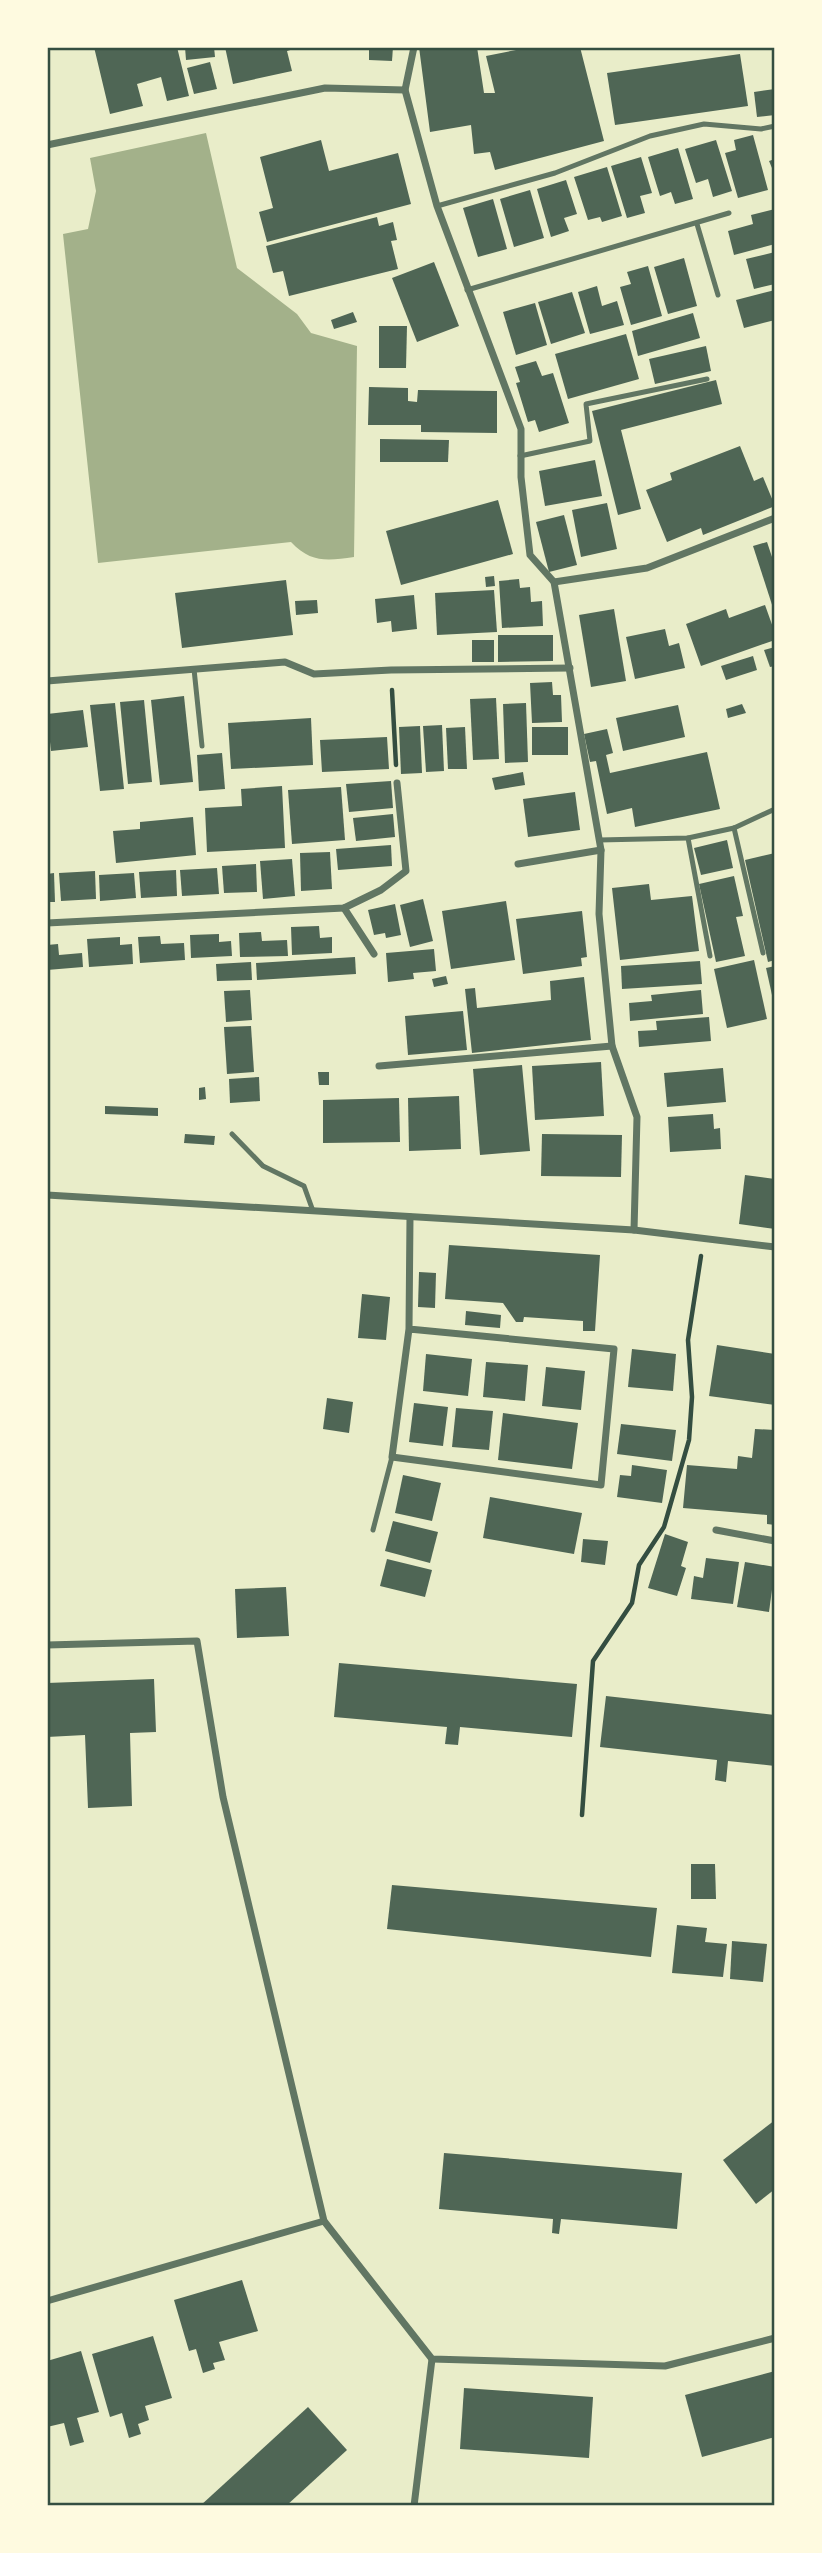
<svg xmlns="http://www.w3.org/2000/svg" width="822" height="2553" font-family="'Work Sans',sans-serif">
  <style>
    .water { fill: #a3b18a }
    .building { fill: #4f6655 }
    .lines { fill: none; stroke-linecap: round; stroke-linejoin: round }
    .path { stroke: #344e41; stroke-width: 4.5 }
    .service { stroke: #617663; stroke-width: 5 }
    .minor { stroke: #617663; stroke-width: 7 }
    .neatline { fill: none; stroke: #344e41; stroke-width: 2.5 }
  </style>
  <rect width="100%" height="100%" fill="#e9edc9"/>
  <!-- water -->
  <path class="water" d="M206,133L237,268L297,314L311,333L357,346L354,557C327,561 311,563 291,542L98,563L63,234L88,229L96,191L90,158Z"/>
  <!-- building -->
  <g class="building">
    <polygon points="94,47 177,47 189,96 167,101 161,77 137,84 143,106 110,114"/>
    <polygon points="185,47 214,47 215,57 186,60"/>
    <polygon points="225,47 297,47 297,48 287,51 292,71 233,84"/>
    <polygon points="369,47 393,47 392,61 369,60"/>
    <polygon points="419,47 477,47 484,93 495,93 486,56 516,50 515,47 580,47 604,141 495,170 490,152 474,154 471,125 430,132"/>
    <polygon points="740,54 748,106 615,125 607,73"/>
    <polygon points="210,62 217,89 194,94 187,68"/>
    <polygon points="775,89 775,115 757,117 754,92"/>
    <polygon points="753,135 768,190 738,198 725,153 736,150 734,140"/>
    <polygon points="321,140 329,171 398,153 411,204 267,242 259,212 273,208 260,157"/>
    <polygon points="716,140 732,191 713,197 708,179 696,183 685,149"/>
    <polygon points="678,148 693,199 675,204 671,192 660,196 648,157"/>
    <polygon points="641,157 652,193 640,196 645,213 627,218 611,166"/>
    <polygon points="775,159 775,175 769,161"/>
    <polygon points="607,167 622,216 602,222 600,217 588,220 574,177"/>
    <polygon points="566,180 577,214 564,218 569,231 551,237 537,189"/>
    <polygon points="530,190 544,238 514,247 500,199"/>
    <polygon points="493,199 507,249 478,257 463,208"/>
    <polygon points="775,209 775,244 734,255 728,231 753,224 751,215"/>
    <polygon points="377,217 379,226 393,222 397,240 391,241 398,269 289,296 283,271 273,273 266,246"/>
    <polygon points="775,252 775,284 754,289 746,259"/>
    <polygon points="684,258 697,306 668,314 654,267"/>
    <polygon points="434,262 459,326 417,342 392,278"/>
    <polygon points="648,266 662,316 631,325 620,287 631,284 627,272"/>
    <polygon points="597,286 602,306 617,301 624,325 590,334 578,292"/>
    <polygon points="775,290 775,320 744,328 736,300"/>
    <polygon points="572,292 585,333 551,344 538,302"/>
    <polygon points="535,303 547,345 516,355 503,312"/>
    <polygon points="353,312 357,322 334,329 331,320"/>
    <polygon points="693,313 700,338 638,356 632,331"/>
    <polygon points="379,326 407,326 406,368 379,368"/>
    <polygon points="626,334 639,379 568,399 555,354"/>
    <polygon points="706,346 711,371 655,384 649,359"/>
    <polygon points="536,361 542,376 553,373 569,423 539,432 535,420 528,422 516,383 520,382 515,367"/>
    <polygon points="716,380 722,404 621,430 641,509 618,515 592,411"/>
    <polygon points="369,387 408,388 408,401 417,402 418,390 497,391 497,433 421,432 421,425 368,425"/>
    <polygon points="380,439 449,440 448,462 380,462"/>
    <polygon points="740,446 754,481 763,477 775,506 703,535 701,528 667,542 646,490 672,480 670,473"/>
    <polygon points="595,460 602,496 545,506 539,471"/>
    <polygon points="498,500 513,554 401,585 386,531"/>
    <polygon points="607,503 617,549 581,557 572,510"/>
    <polygon points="564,515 577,565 549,572 536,522"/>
    <polygon points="767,542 775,566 774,611 753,546"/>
    <polygon points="494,576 495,586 486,587 485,577"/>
    <polygon points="519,579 520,588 530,587 531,602 542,601 543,626 502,628 499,581"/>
    <polygon points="286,580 293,635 182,648 175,593"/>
    <polygon points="494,590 497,632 437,635 435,593"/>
    <polygon points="414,595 417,629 392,632 391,621 377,623 375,599"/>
    <polygon points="317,600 318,613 296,615 295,601"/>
    <polygon points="765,605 775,633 775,640 701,666 686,624 726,609 729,618"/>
    <polygon points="614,609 626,681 591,687 579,615"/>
    <polygon points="665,629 669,646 679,643 685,668 635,679 626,637"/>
    <polygon points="498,635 553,635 553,661 498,662"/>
    <rect x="472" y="640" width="22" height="22"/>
    <polygon points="775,647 775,666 770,667 764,650"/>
    <polygon points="753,656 757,670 726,680 721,666"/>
    <polygon points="552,682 553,695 561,695 562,722 532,723 530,683"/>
    <polygon points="184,696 193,782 160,785 151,700"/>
    <polygon points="496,698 499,759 473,760 470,699"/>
    <polygon points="144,700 152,782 128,784 120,702"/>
    <polygon points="115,703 124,789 100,791 90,705"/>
    <polygon points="526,703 528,762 505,763 503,704"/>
    <polygon points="742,704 746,713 728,718 726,709"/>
    <polygon points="678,705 685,737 623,751 616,718"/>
    <polygon points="83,710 88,747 51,751 47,714"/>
    <polygon points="311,718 313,765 231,769 228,723"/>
    <polygon points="442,725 444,771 426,772 423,726"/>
    <polygon points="420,726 422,773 401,774 399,727"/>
    <polygon points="465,727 467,769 448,769 446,728"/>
    <rect x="532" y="727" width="36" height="28"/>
    <polygon points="607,729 613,753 606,755 610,773 707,752 720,809 635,827 632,808 607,814 596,761 590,762 584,734"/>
    <polygon points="387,737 389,769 322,772 320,740"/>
    <polygon points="222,753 225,789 199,791 197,755"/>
    <polygon points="523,772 525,785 495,790 492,778"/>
    <polygon points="391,781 393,808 349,812 346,784"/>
    <polygon points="282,786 285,848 207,852 205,808 242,806 241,789"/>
    <polygon points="341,787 345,840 292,844 288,790"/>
    <polygon points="575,792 580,830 528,837 523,799"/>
    <polygon points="393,814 395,837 356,841 353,818"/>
    <polygon points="193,817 196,855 116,863 113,831 140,829 140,822"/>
    <polygon points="727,840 733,868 701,875 694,848"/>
    <polygon points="391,845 392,866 338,870 336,849"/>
    <polygon points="330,852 332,889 301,891 300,853"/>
    <polygon points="775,853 775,960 768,962 745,860"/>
    <polygon points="292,859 295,896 263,899 260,861"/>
    <polygon points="256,864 257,892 224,893 222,866"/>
    <polygon points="217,868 219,894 182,896 180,870"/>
    <polygon points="176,870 177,896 141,898 139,872"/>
    <polygon points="95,871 96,899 61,901 59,873"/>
    <polygon points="54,873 55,902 47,902 47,874"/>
    <polygon points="134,873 136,898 100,901 99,875"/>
    <polygon points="734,876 743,916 736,917 745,956 716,962 699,884"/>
    <polygon points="649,884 651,900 692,896 699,951 620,960 612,888"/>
    <polygon points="423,899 433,941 410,947 400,905"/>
    <polygon points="506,901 515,960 451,969 442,911"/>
    <polygon points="395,904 401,935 386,938 385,933 374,935 368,910"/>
    <polygon points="582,911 587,957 581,958 582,966 523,974 516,919"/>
    <polygon points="319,926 320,938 332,937 332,953 292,955 291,927"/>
    <polygon points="261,932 262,941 287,940 288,956 240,957 239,933"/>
    <polygon points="219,934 219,942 231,941 232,956 191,958 190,935"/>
    <polygon points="160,936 161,944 184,943 185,960 140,963 138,937"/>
    <polygon points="120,937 120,945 132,944 133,964 89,967 87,939"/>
    <polygon points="58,944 59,955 82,953 83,967 47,970 47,945"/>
    <polygon points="434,949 436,971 413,973 414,979 388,982 386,953"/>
    <polygon points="355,957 356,974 257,980 256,963"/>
    <polygon points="754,960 767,1019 727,1028 714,969"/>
    <polygon points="700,961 702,984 622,989 621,966"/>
    <polygon points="251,962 252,980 217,981 216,964"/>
    <polygon points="775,966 775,1004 774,1004 766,968"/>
    <polygon points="446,976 448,984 434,987 432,979"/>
    <polygon points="584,977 591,1040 472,1053 465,989 475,988 477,1008 551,1000 550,981"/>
    <polygon points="250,990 252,1020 226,1022 224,991"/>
    <polygon points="701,990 703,1014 630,1021 629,1003 652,1001 651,995"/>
    <polygon points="463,1011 467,1050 408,1055 405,1016"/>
    <polygon points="709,1017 711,1041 639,1047 638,1031 657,1030 656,1021"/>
    <polygon points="251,1026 254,1072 227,1074 224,1027"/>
    <polygon points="601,1062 604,1116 535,1120 532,1066"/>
    <polygon points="522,1065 530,1151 480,1155 473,1069"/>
    <polygon points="723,1068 726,1102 667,1107 664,1073"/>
    <polygon points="318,1072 329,1072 329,1085 319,1085"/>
    <polygon points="259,1077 260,1101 230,1103 229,1079"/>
    <polygon points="205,1087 206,1099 199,1100 199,1088"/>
    <polygon points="459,1096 461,1149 409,1151 408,1098"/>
    <polygon points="399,1098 400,1142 323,1143 323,1100"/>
    <polygon points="105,1106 158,1108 158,1116 105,1114"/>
    <polygon points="713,1114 714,1129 720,1128 721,1149 670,1152 668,1117"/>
    <polygon points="185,1134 215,1136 214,1145 184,1143"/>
    <polygon points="542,1134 622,1135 621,1177 541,1176"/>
    <polygon points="745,1175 775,1179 775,1229 739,1224"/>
    <polygon points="449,1245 600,1255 595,1331 583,1331 583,1321 524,1317 523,1322 516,1322 503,1303 445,1299"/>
    <polygon points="419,1272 436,1273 435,1308 418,1307"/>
    <polygon points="362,1294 390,1297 386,1340 358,1338"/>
    <polygon points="466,1311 501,1315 500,1328 465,1325"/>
    <polygon points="717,1345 775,1354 775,1405 709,1396"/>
    <polygon points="632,1349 676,1354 673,1391 628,1387"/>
    <polygon points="426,1354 472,1359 468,1396 423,1391"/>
    <polygon points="486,1362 528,1365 525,1401 483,1397"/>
    <polygon points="546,1367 585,1371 581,1410 542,1406"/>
    <polygon points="327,1398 353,1402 349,1433 323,1429"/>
    <polygon points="414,1403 448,1407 443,1446 409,1442"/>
    <polygon points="456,1408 493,1411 489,1450 452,1447"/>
    <polygon points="503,1413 578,1423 572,1469 498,1460"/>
    <polygon points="621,1424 676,1430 672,1461 617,1454"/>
    <polygon points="755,1429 775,1430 775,1525 767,1524 767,1515 683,1508 687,1465 737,1469 738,1456 752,1458"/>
    <polygon points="632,1465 667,1470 662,1503 617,1497 620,1475 631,1476"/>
    <polygon points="403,1475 441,1483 432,1521 395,1513"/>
    <polygon points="490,1497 582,1513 574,1554 483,1538"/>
    <polygon points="393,1521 438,1532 430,1563 385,1551"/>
    <polygon points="665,1534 688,1542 681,1566 686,1568 677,1596 648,1588"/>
    <polygon points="583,1539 608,1541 605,1565 581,1562"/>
    <polygon points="706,1558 739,1562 733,1604 691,1599 694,1576 703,1578"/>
    <polygon points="387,1559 432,1570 425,1597 380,1586"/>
    <polygon points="745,1562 775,1567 769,1612 737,1607"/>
    <polygon points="286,1587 289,1636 237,1638 235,1589"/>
    <polygon points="339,1663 577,1684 572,1737 460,1727 458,1745 445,1744 447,1727 334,1717"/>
    <polygon points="154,1679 156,1732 130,1733 132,1806 88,1808 85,1735 47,1737 47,1683"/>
    <polygon points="606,1696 775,1715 775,1766 728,1761 726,1782 715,1780 717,1760 600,1747"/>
    <polygon points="691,1864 715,1864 716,1899 691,1899"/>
    <polygon points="392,1885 657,1908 651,1957 387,1929"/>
    <polygon points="677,1925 707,1928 705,1942 727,1944 723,1977 672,1973"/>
    <polygon points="732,1941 767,1944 763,1982 730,1979"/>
    <polygon points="775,2120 775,2189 756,2204 723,2160"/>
    <polygon points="444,2153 682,2173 677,2229 561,2219 559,2234 552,2233 553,2219 439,2209"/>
    <polygon points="242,2280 258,2331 219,2342 225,2360 213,2363 215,2369 203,2373 196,2349 189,2351 174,2300"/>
    <polygon points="153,2336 172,2398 145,2406 149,2420 138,2424 141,2434 129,2438 122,2413 110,2417 92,2354"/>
    <polygon points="81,2351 99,2412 77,2418 84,2442 70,2446 64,2423 47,2427 47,2361"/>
    <polygon points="775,2371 775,2437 702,2457 685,2395"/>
    <polygon points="464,2388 593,2397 589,2458 460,2449"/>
    <polygon points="308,2407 347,2450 286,2506 200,2506"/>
  </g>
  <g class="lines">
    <!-- path -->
    <g class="path">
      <polyline points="392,690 396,765"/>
      <polyline points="582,1815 593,1661 632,1603 639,1565 664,1527 689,1440 692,1397 688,1340 701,1256"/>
    </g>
    <!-- service -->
    <g class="service">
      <polyline points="437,206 555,173 650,136 704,124 761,129 775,126"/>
      <polyline points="697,224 718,295"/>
      <polyline points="467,290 729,213"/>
      <polyline points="520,456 590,441 586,404 707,379"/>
      <polyline points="194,669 202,746"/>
      <polyline points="734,828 763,953"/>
      <polyline points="688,838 710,956"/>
      <polyline points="599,840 688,838 734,828 775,809"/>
      <polyline points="232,1134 263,1166 304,1186 313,1211"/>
      <polyline points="373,1530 392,1457"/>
    </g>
    <!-- minor -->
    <g class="minor">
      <polyline points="405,90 437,206 521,429 521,477 530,555 554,582 601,850 599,914 612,1046 637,1117 634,1230"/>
      <polyline points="47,145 325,88 405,90 414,47"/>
      <polyline points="554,582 647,568 775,518"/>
      <polyline points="47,681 285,662 314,674 391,670 570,668"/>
      <polyline points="518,864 601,850"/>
      <polyline points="344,908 374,954"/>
      <polyline points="47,923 344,908 381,890 406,871 397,783"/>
      <polyline points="379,1066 612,1046"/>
      <polyline points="47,1195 634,1230 775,1247"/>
      <polyline points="409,1329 614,1349 601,1485 392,1457 409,1329 410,1217"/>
      <polyline points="716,1530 775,1541"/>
      <polyline points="47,1645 197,1641 223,1797 324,2221 432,2359 665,2366 775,2338"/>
      <polyline points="47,2301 324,2221"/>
      <polyline points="414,2506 432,2359"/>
    </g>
  </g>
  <!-- border -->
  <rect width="822" height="2553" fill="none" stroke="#fefae0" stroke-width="98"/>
  <rect x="49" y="49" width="724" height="2455" class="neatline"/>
</svg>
